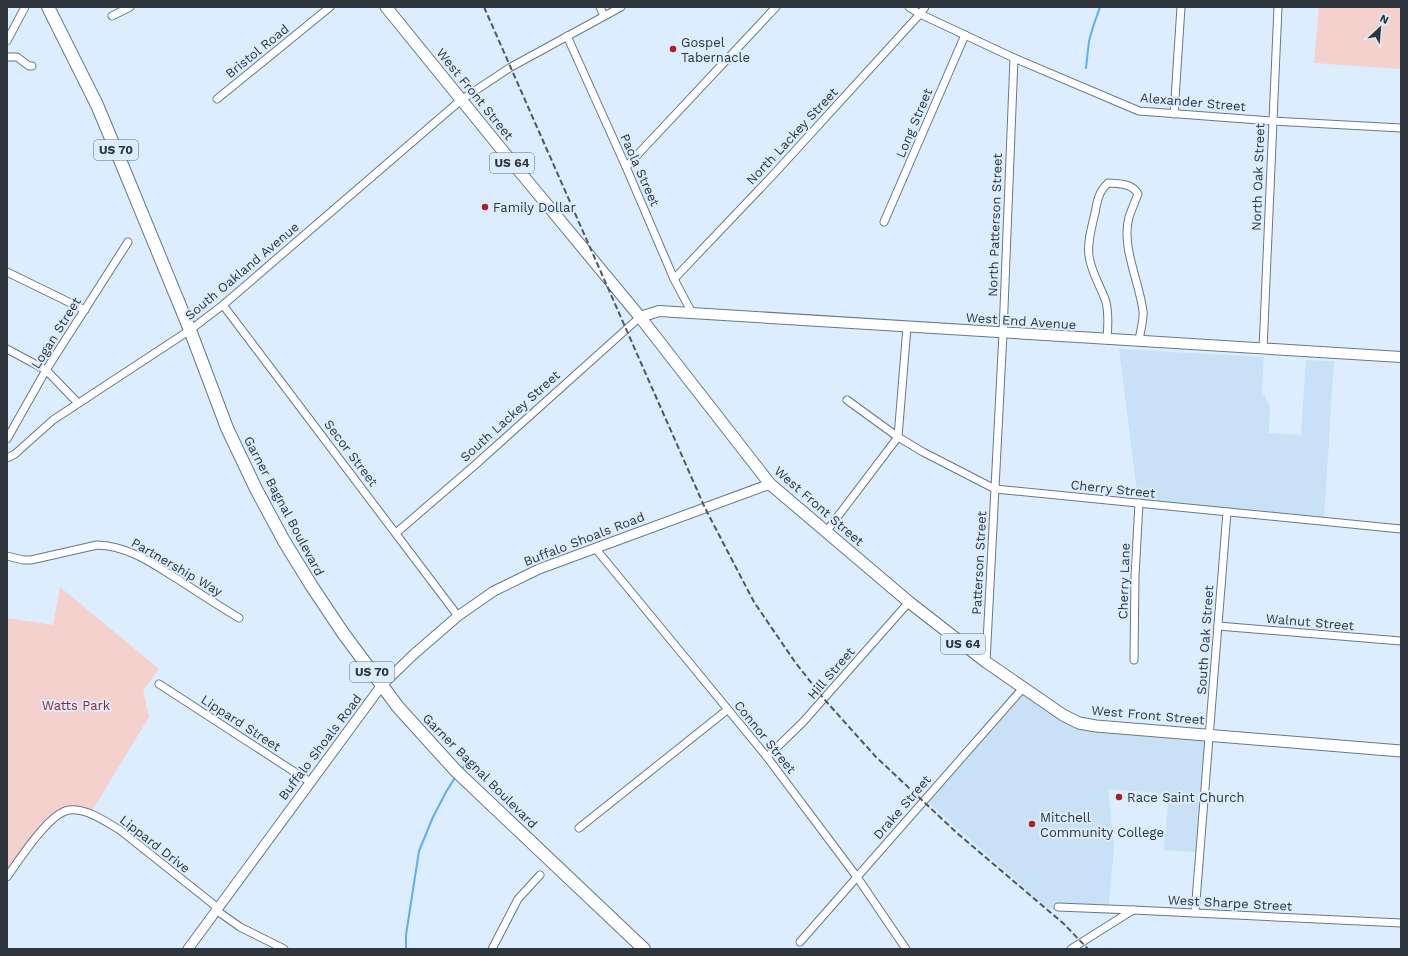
<svg xmlns="http://www.w3.org/2000/svg" width="1408" height="956" font-family="'Work Sans',sans-serif">
  <style>
    .built { fill: #c9e1f7 }
    .green { fill: #f4d1cd }
    .lines { fill: none; stroke-linecap: round; stroke-linejoin: round }
    .stream { stroke: #5faef1; stroke-width: 2 }
    .minor-casing { stroke: #687887; stroke-width: 9 }
    .tertiary-casing { stroke: #687887; stroke-width: 11 }
    .secondary-casing { stroke: #687887; stroke-width: 12 }
    .primary-casing { stroke: #687887; stroke-width: 13 }
    .trunk-casing { stroke: #687887; stroke-width: 14 }
    .minor { stroke: #fff; stroke-width: 7 }
    .tertiary { stroke: #fff; stroke-width: 9 }
    .secondary { stroke: #fff; stroke-width: 10 }
    .primary { stroke: #fff; stroke-width: 11 }
    .trunk { stroke: #fff; stroke-width: 12 }
    .rail { stroke: #4f5861; stroke-width: 2; stroke-dasharray: 6 3; stroke-linecap: butt }
    .poi-dot { fill: #af1d25; stroke: #dbedfe; stroke-width: 1.5 }
    .labels { text-anchor: middle; dominant-baseline: central; stroke-width: 4; stroke-linejoin: round; paint-order: stroke }
    .shield { fill: #dbedfe; stroke: #626c76; stroke-width: 1 }
    .shield-label { font-size: 12px; font-weight: bold; fill: #2e353c }
    .poi-label { font-size: 13px; fill: #2e353c; stroke: #dbedfe; text-anchor: start }
    .street-label { font-size: 13px; fill: #2e353c; stroke: #dbedfe }
    .park-label { font-size: 13px; fill: #9b2426; stroke: #dbedfe }
  </style>
  <rect width="100%" height="100%" fill="#dbedfe"/>
  <!-- built -->
  <g class="built">
    <polygon points="1119,349 1264,357 1262,391 1270,407 1269,433 1301,435 1306,360 1334,361 1324,519 1138,501"/>
    <polygon points="1022,695 1052,713 1206,739 1196,852 1164,850 1169,794 1108,789 1114,846 1108,914 1047,908 928,802"/>
  </g>
  <!-- green -->
  <g class="green">
    <polygon points="1319,7 1401,7 1401,69 1314,63"/>
    <polygon points="60,587 159,669 143,690 149,717 90,814 79,811 59,815 7,877 7,618 53,625"/>
  </g>
  <g class="lines">
    <!-- stream -->
    <g class="stream">
      <polyline points="1086,68 1089,41 1093,27 1100,7"/>
      <polyline points="461,770 468,761"/>
      <polyline points="406,949 406,935 419,851 433,817 446,792 456,776"/>
    </g>
    <defs>
      <g id="minor">
        <polyline points="600,7 604,16"/>
        <polyline points="909,7 920,14 1014,58 1139,111 1272,121 1401,128"/>
        <polyline points="112,16 130,7"/>
        <polyline points="567,36 626,167 674,279 692,313"/>
        <polyline points="7,41 25,7"/>
        <polyline points="7,57 17,57 29,66 32,66"/>
        <polyline points="217,99 330,7"/>
        <polyline points="1174,114 1181,7"/>
        <polyline points="626,167 776,7"/>
        <polyline points="884,222 965,35"/>
        <polyline points="7,272 85,310"/>
        <polyline points="674,279 773,175 920,14 925,7"/>
        <polyline points="223,305 458,616"/>
        <path d="M1107,339C1108,327 1109,314 1106,302C1101,287 1091,272 1089,256C1087,242 1092,226 1095,213C1097,201 1099,191 1108,183C1119,184 1132,183 1138,194C1135,201 1132,209 1129,217C1121,247 1139,280 1143,311C1144,320 1140,332 1139,341"/>
        <polyline points="7,349 46,370 78,403"/>
        <polyline points="1263,349 1278,7"/>
        <polyline points="847,400 898,437 923,452 995,489 1401,529"/>
        <polyline points="7,439 46,370 128,242"/>
        <polyline points="7,458 15,454 53,420 190,330 223,305 461,100 511,67 621,7"/>
        <polyline points="826,532 898,437 907,327"/>
        <polyline points="396,533 475,465 640,317"/>
        <polyline points="595,548 767,757 857,877 906,949"/>
        <path d="M7,556L23,560H31L97,545C129,546 153,564 179,580C199,593 219,606 239,618"/>
        <polyline points="1218,626 1401,641"/>
        <polyline points="1134,660 1135,576 1139,503"/>
        <polyline points="986,662 1003,333 1014,58"/>
        <polyline points="159,684 310,782"/>
        <polyline points="767,757 803,722 909,602"/>
        <polyline points="579,828 727,710"/>
        <path d="M7,877C19,860 49,813 69,810C87,808 106,822 120,830L218,908"/>
        <polyline points="1058,907 1133,910 1401,923"/>
        <polyline points="216,910 240,927 284,949"/>
        <polyline points="1195,913 1227,512"/>
        <polyline points="800,942 1023,688"/>
        <polyline points="492,949 518,899 540,875"/>
        <polyline points="1071,949 1133,910"/>
      </g>
      <polyline id="tertiary" points="188,949 382,685 413,655 458,616 494,591 539,569 770,484"/>
      <polyline id="secondary" points="640,317 659,311 1401,357"/>
      <polyline id="primary" points="386,7 520,172 640,317 770,484 909,602 986,662 1063,715 1079,723 1096,726 1401,751"/>
      <polyline id="trunk" points="48,7 97,105 125,172 190,330 227,428 256,489 284,541 311,585 343,633 398,707 456,771 644,949"/>
    </defs>
    <!-- minor casing -->
    <use href="#minor" class="minor-casing"/>
    <!-- tertiary casing -->
    <use href="#tertiary" class="tertiary-casing"/>
    <!-- secondary casing -->
    <use href="#secondary" class="secondary-casing"/>
    <!-- primary casing -->
    <use href="#primary" class="primary-casing"/>
    <!-- trunk casing -->
    <use href="#trunk" class="trunk-casing"/>
    <!-- minor -->
    <use href="#minor" class="minor"/>
    <!-- tertiary -->
    <use href="#tertiary" class="tertiary"/>
    <!-- secondary -->
    <use href="#secondary" class="secondary"/>
    <!-- primary -->
    <use href="#primary" class="primary"/>
    <!-- trunk -->
    <use href="#trunk" class="trunk"/>
    <!-- rail -->
    <polyline class="rail" points="484,7 705,508 754,602 795,662 824,699 876,757 957,833 1064,924 1088,949"/>
  </g>
  <!-- markers -->
  <g class="poi-dot">
    <circle cx="673" cy="49" r="4"/>
    <circle cx="485" cy="207" r="4"/>
    <circle cx="1119" cy="797" r="4"/>
    <circle cx="1032" cy="824" r="4"/>
  </g>
  <g class="labels">
    <!-- shield labels -->
    <g class="shield">
      <rect x="94" y="140" width="44" height="20" rx="3"/>
      <rect x="490" y="153" width="44" height="20" rx="3"/>
      <rect x="941" y="634" width="44" height="20" rx="3"/>
      <rect x="350" y="662" width="44" height="20" rx="3"/>
    </g>
    <g class="shield-label">
      <text x="116" y="150">US 70</text>
      <text x="512" y="163">US 64</text>
      <text x="963" y="644">US 64</text>
      <text x="372" y="672">US 70</text>
    </g>
    <!-- poi labels -->
    <g class="poi-label">
      <text x="681" y="42">Gospel<tspan x="681" dy="15">Tabernacle</tspan></text>
      <text x="493" y="207">Family Dollar</text>
      <text x="1127" y="797">Race Saint Church</text>
      <text x="1040" y="817">Mitchell<tspan x="1040" dy="15">Community College</tspan></text>
    </g>
    <!-- street labels -->
    <g class="street-label">
      <text transform="translate(257 51) rotate(-39)">Bristol Road</text>
      <text transform="translate(475 94) rotate(51)">West Front Street</text>
      <text transform="translate(1193 102) rotate(5)">Alexander Street</text>
      <text transform="translate(914 123) rotate(-67)">Long Street</text>
      <text transform="translate(792 136) rotate(-47)">North Lackey Street</text>
      <text transform="translate(640 170) rotate(66)">Paola Street</text>
      <text transform="translate(1258 177) rotate(-88)">North Oak Street</text>
      <text transform="translate(995 225) rotate(-88)">North Patterson Street</text>
      <text transform="translate(242 271) rotate(-40)">South Oakland Avenue</text>
      <text transform="translate(1021 321) rotate(4)">West End Avenue</text>
      <text transform="translate(56 333) rotate(-58)">Logan Street</text>
      <text transform="translate(510 416) rotate(-42)">South Lackey Street</text>
      <text transform="translate(351 453) rotate(53)">Secor Street</text>
      <text transform="translate(1113 489) rotate(6)">Cherry Street</text>
      <text transform="translate(284 506) rotate(62)">Garner Bagnal Boulevard</text>
      <text transform="translate(819 506) rotate(41)">West Front Street</text>
      <text transform="translate(584 539) rotate(-21)">Buffalo Shoals Road</text>
      <text transform="translate(979 563) rotate(-87)">Patterson Street</text>
      <text transform="translate(177 567) rotate(30)">Partnership Way</text>
      <text transform="translate(1124 581) rotate(-88)">Cherry Lane</text>
      <text transform="translate(1310 622) rotate(5)">Walnut Street</text>
      <text transform="translate(1205 640) rotate(-86)">South Oak Street</text>
      <text transform="translate(831 673) rotate(-49)">Hill Street</text>
      <text transform="translate(1148 715) rotate(5)">West Front Street</text>
      <text transform="translate(241 723) rotate(33)">Lippard Street</text>
      <text transform="translate(765 737) rotate(51)">Connor Street</text>
      <text transform="translate(320 747) rotate(-53)">Buffalo Shoals Road</text>
      <text transform="translate(480 771) rotate(45)">Garner Bagnal Boulevard</text>
      <text transform="translate(902 807) rotate(-49)">Drake Street</text>
      <text transform="translate(155 844) rotate(38)">Lippard Drive</text>
      <text transform="translate(1230 903) rotate(3)">West Sharpe Street</text>
    </g>
    <!-- park labels -->
    <g class="park-label">
      <text x="76" y="705">Watts Park</text>
    </g>
  </g>
  <!-- border -->
  <rect width="1408" height="956" fill="none" stroke="#2e353c" stroke-width="16"/>
  <!-- north arrow -->
  <g transform="translate(1380 28) rotate(26)" stroke="#dbedfe" stroke-width="3" paint-order="stroke">
  <path d="M0-3L7 15L0 10L-7 15Z" fill="#2e353c"/>
  <text y="-6" font-size="11" font-weight="bold" text-anchor="middle" fill="#2e353c">N</text>
  </g>
</svg>
